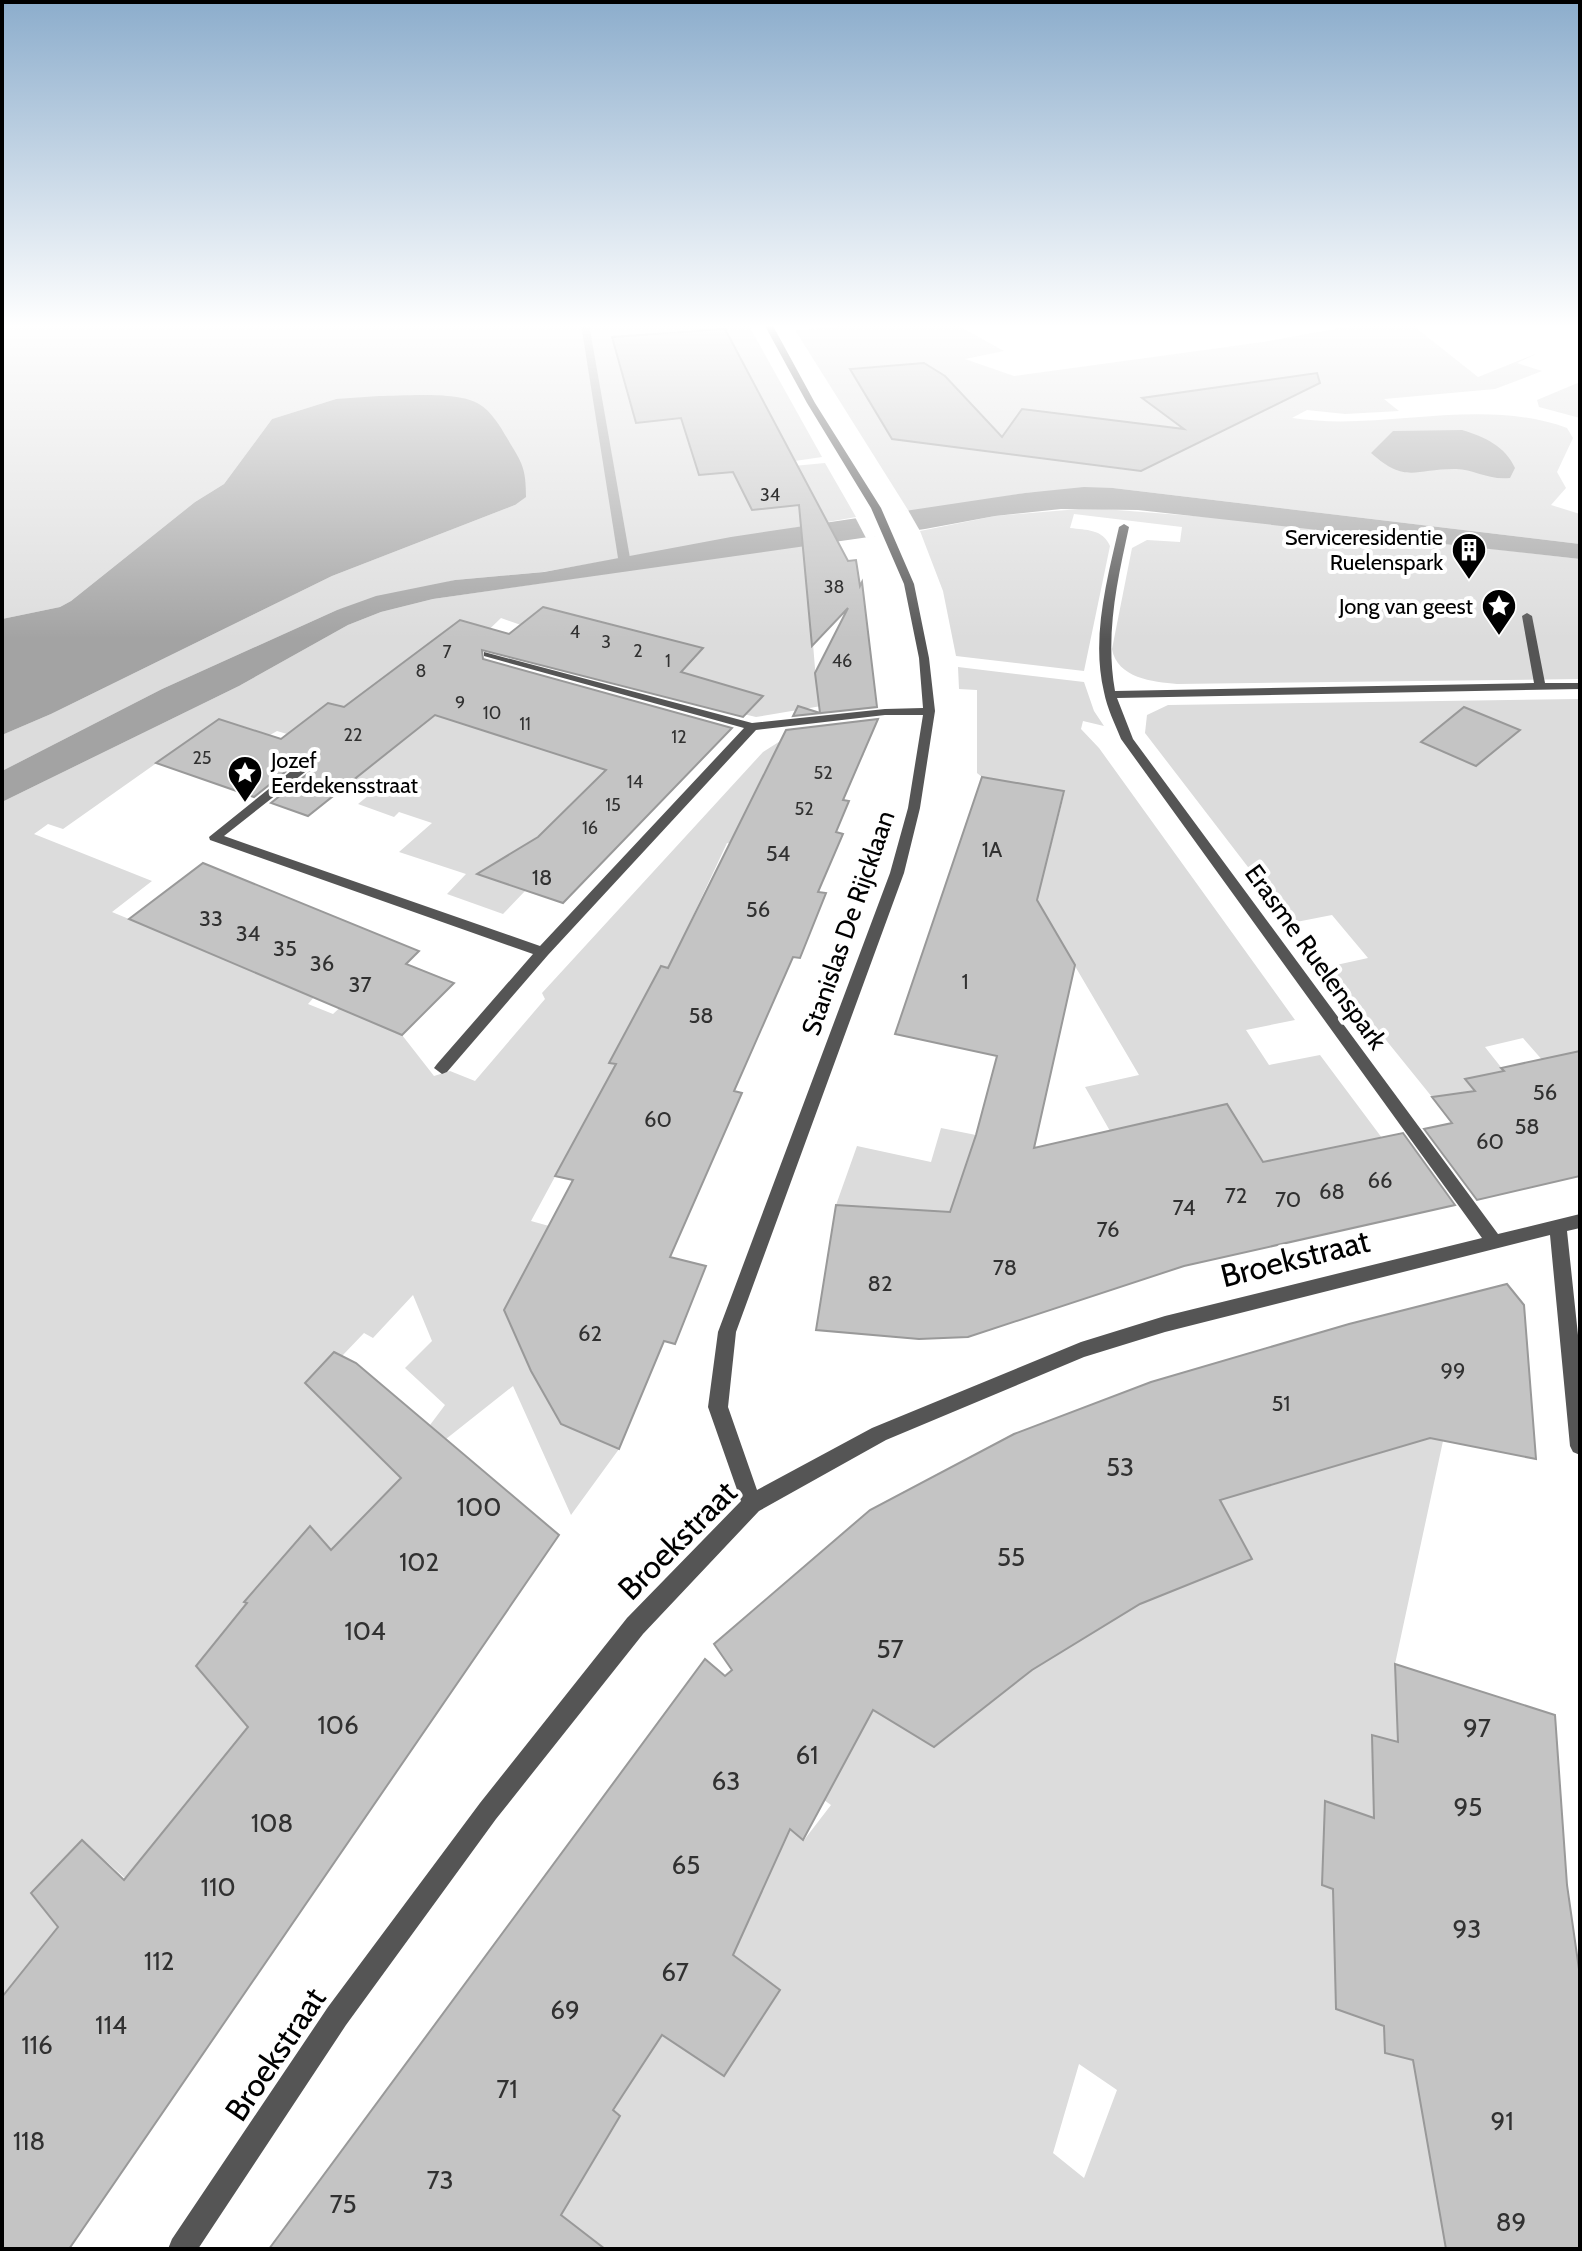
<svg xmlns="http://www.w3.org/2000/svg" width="1582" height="2251" font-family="Cabin,sans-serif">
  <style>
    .green { fill: #dcdcdc; fill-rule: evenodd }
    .water { fill: #a3a3a3 }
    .pier { fill: #fff }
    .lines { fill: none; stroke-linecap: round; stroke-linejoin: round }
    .stream { fill: #a3a3a3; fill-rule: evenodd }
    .building { fill: #c4c4c4; stroke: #999; stroke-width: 2 }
    .street { fill: #555; fill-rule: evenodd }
    .labels { text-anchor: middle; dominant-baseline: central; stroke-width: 8; stroke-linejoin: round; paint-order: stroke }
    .far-number-label { font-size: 18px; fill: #313131 }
    .far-poi-label { font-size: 22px; fill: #000; stroke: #fff; text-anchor: end }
    .number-label { font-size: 22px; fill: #313131 }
    .street-label { font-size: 26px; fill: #000; stroke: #fff }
    .near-number-label { font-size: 26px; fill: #313131 }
    .near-street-label { font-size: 32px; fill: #000; stroke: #fff }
  </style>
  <rect width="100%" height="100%" fill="#fff"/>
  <!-- green -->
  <g class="green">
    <polygon points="2,324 748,324 822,457 699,475 825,463 856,517 543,572 455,580 337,610 162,689 2,771 2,735 51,714 332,576 515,505 336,399 272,419 224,484 195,502 71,601 60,607 2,619"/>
    <path d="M835,324H955L1004,351L965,359L1014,376L1263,342L1362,324H1411L1478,377L1538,353L1517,363L1542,371L1495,389L1384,399L1399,411L1345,414L1307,410L1292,418C1383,432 1479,396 1567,428L1573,438L1557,472L1566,488L1551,505L1580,514V544L1113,488L1025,493L915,512L908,510L795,330L836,327Z"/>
    <polygon points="1580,382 1580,418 1539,407 1537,400"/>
    <path d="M1091,508L1232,519L1580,559V679L1177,684C1153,682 1117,678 1112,649L1132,548L1147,540L1180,542L1182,527L1074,514L1070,528C1086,530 1103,529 1110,546L1084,671L956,656L943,591L920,531L995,516Z"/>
    <polygon points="831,541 809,596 817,692 863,699 756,717 731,711 677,672 702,648 543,607 521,625 501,618 393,722 328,703 287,734 277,731 270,735 219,719 63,829 48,824 34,834 152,881 112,912 315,996 308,1004 333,1014 348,1000 360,1017 402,1035 434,1076 450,1071 475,1081 545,999 542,993 763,752 785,738 873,723 863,756 846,755 735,844 727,843 684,935 793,957 778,991 661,967 610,1063 616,1064 531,1221 549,1226 504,1311 531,1371 561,1424 619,1449 571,1515 513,1386 446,1439 430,1425 445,1405 405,1368 432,1341 413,1295 373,1338 364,1333 342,1356 334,1352 308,1380 401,1478 331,1550 309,1527 245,1601 253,1607 197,1666 248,1727 126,1879 82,1840 31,1893 66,1938 2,1997 2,802 239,686 348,625 381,612 433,599"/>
    <polygon points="958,667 1084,682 1094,711 1104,726 1083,721 1081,729 1099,748 1295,1020 1246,1030 1269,1065 1320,1055 1382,1138 1264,1164 1249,1139 1230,1143 1208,1108 1165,1117 1182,1148 1110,1131 1085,1087 1139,1075 1062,944 1024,951 1065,791 982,777 977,773 977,690 959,689"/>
    <polygon points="1580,699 1580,1075 1559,1079 1523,1038 1485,1047 1504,1071 1466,1079 1475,1091 1432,1097 1327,967 1368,958 1332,915 1291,923 1145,733 1147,715 1168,705"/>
    <polygon points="426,712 524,744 558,714 659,718 495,879 526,890 503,914 447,894 466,874 399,852 432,823 399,812 394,817 358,804 369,795 336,783"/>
    <polygon points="941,1128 976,1135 956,1213 836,1205 857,1146 931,1162"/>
    <path d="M1440,1415L1443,1441L1395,1664L1398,1742L1372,1735L1374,1818L1325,1801L1322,1885L1362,1898L1336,2009L1384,2026L1385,2053L1413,2060L1446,2249H581L588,2236L544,2202L578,2187L619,2117L613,2110L662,2035L724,2076L780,1990L733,1955L769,1874L777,1818L804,1840L831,1805L824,1800L873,1710L935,1747L1032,1670L1140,1604L1252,1559L1220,1500L1408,1445L1412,1423ZM1079,2064L1117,2090L1084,2178L1053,2153Z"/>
  </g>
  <!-- water -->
  <g class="water">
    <path d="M379,396C404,396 458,391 479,404C491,411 500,426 507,438C522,463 526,467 526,497L515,505L332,576L51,714L2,735V619L60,607L71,601L195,502L224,484L272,419L336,399Z"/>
    <path d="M1462,430C1485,437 1505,446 1515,468L1510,478C1485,480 1473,468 1454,469C1414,469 1406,484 1371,453L1393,431Z"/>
    <polygon points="1084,487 1113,488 1580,544 1580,559 1138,510 1061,509 995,516 925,529 433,599 381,612 348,625 239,686 2,802 2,771 162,689 337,610 376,596 455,580 544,572 731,537 1025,493"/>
  </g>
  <!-- pier -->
  <polygon class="pier" points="908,510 920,531 866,538 855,517"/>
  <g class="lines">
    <!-- stream -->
    <polygon class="stream" points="581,324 589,324 630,558 624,561 618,558"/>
  </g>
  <!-- building -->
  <g class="building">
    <polygon points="725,329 848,561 856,560 860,586 862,582 877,707 793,716 798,706 820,713 815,673 848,608 812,646 799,505 752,510 733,472 699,475 681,418 636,423 612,337"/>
    <polygon points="924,363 945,376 1002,437 1022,409 1184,429 1142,398 1317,373 1320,383 1141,471 892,439 850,369"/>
    <polygon points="543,607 703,648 681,672 763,696 743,717 482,650 483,659 732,728 563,903 477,874 538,837 606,770 435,715 308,816 271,803 316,767 317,759 314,756 304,757 254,797 156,763 219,719 281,739 328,703 344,707 460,620 509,634"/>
    <polygon points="1464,707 1520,730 1476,766 1421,742"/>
    <polygon points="878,719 843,800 849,801 836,832 843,834 818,892 826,893 800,958 793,957 734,1091 742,1093 670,1257 706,1266 675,1344 664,1341 619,1449 561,1424 531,1371 504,1310 573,1180 555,1176 616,1064 609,1063 661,966 668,968 786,730"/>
    <polygon points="982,777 1064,791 1037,900 1075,965 1034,1148 1227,1104 1263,1162 1403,1133 1455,1205 1184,1266 968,1337 919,1339 816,1330 836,1205 950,1212 976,1135 997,1056 895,1034"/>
    <polygon points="203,863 419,951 406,964 454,983 402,1035 129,919"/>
    <polygon points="1580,1051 1580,1176 1477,1200 1424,1129 1452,1123 1432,1097 1475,1091 1465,1079 1504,1071 1501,1068"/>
    <polygon points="1507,1284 1524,1305 1536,1459 1430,1438 1220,1500 1252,1559 1140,1604 1032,1670 934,1747 873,1710 803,1840 790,1829 733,1955 780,1990 724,2076 662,2035 613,2110 620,2116 561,2215 605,2249 269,2249 705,1659 725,1676 732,1670 714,1644 870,1510 1014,1434 1151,1382 1349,1324"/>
    <polygon points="334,1352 356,1363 559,1535 69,2249 2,2249 2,1997 58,1927 31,1893 82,1840 124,1880 248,1727 196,1666 247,1603 244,1602 310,1526 331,1550 401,1478 305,1383"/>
    <polygon points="1395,1664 1555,1715 1567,1885 1580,1976 1580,2249 1446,2249 1413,2060 1385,2053 1384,2026 1336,2009 1333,1889 1322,1885 1325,1801 1374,1818 1372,1735 1398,1742"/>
  </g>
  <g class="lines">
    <!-- street -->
    <path class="street" d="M764,324H772L815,403L881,508L914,584L929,658L935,711L920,808L904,873L736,1332L728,1407L757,1490L872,1428L1081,1342L1165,1316L1482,1238L1121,739C1115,724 1107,708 1104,692C1091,638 1107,580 1119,527L1124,524L1129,527C1117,582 1105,635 1115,691L1534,683L1522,616L1527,613L1532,616L1545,683H1580V689L1117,698L1133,739L1498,1234L1580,1214V1228L1567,1231L1580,1354V1455L1573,1452L1570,1446L1550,1235L1165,1332L1084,1357L886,1440L759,1511L643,1634L496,1819L346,2025L198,2249H168L172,2239L328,2007L480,1803L627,1618L741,1501L708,1407L718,1332L890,873L908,808L923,715H885L756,730L548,955L447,1072L442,1074L434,1068L437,1064L533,954L210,840L209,837L306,759H314V765L224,836L540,946L744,728L484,656V652L752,723L885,709L923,708L919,658L904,584L871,508L807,403Z"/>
  </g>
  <!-- sky -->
  <linearGradient id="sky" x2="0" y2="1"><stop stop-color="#8cadcc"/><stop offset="0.51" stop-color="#fff"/><stop offset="1" stop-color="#fff" stop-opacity="0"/></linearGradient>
  <rect width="1582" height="639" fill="url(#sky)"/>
  <!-- icons -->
  <defs>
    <symbol id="building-pin" viewBox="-11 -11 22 30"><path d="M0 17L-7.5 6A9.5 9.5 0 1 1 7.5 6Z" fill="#000" stroke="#fff"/><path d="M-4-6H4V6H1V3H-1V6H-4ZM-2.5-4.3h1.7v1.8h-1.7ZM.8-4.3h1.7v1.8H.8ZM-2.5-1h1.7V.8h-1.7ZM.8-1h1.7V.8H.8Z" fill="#fff"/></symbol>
    <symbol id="sight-pin" viewBox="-11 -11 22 30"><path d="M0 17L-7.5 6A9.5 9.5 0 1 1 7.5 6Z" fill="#000" stroke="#fff"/><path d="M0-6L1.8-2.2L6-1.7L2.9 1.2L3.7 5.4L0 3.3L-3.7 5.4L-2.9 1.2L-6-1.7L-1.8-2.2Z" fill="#fff"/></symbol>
  </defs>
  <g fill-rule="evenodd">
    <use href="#building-pin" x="1449" y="530" width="40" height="54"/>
    <use href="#sight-pin" x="1479" y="586" width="40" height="54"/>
    <use href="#sight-pin" x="225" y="753" width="40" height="54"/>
  </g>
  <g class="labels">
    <!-- far-number labels -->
    <g class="far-number-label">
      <text x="770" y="495">34</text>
      <text x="834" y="587">38</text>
      <text x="575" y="632">4</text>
      <text x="606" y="642">3</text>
      <text x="638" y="651">2</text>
      <text x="447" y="652">7</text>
      <text x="668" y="661">1</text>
      <text x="842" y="661">46</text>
      <text x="421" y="671">8</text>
      <text x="460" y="703">9</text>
      <text x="492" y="713">10</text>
      <text x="525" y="724">11</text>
      <text x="353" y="735">22</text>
      <text x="679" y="737">12</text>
      <text x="202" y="758">25</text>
      <text x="823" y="773">52</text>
      <text x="635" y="782">14</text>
      <text x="613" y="805">15</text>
      <text x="804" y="809">52</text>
      <text x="590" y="828">16</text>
    </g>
    <!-- far-poi labels -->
    <g class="far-poi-label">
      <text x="1443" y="537">Serviceresidentie<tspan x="1443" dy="25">Ruelenspark</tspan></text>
      <text x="1473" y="606">Jong van geest</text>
      <text x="271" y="760" text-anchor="start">Jozef<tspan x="271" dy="25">Eerdekensstraat</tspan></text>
    </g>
    <!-- number labels -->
    <g class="number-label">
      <text x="992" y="849">1A</text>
      <text x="778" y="853">54</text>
      <text x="542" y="877">18</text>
      <text x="758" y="909">56</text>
      <text x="211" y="918">33</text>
      <text x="248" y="933">34</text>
      <text x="285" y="948">35</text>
      <text x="322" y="963">36</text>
      <text x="965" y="981">1</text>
      <text x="360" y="984">37</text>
      <text x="701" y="1015">58</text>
      <text x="1545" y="1092">56</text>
      <text x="658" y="1119">60</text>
      <text x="1527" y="1126">58</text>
      <text x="1490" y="1141">60</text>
      <text x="1380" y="1180">66</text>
      <text x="1332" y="1191">68</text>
      <text x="1236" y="1195">72</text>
      <text x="1288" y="1199">70</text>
      <text x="1184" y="1207">74</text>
      <text x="1108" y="1229">76</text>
      <text x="1005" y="1267">78</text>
      <text x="880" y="1283">82</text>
      <text x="590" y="1333">62</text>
      <text x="1453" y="1370">99</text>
      <text x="1281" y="1403">51</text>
    </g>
    <!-- street labels -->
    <g class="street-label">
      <text transform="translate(848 923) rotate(-71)">Stanislas De Rijcklaan</text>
      <text transform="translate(1316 957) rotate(54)">Erasme Ruelenspark</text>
    </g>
    <!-- near-number labels -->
    <g class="near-number-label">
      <text x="1120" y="1467">53</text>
      <text x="479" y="1507">100</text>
      <text x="1011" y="1557">55</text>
      <text x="419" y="1562">102</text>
      <text x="365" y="1631">104</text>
      <text x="890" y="1649">57</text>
      <text x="338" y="1725">106</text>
      <text x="1477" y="1728">97</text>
      <text x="807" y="1755">61</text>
      <text x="726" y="1781">63</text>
      <text x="1468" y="1807">95</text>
      <text x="272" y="1823">108</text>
      <text x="686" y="1865">65</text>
      <text x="218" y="1887">110</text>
      <text x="1467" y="1929">93</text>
      <text x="159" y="1961">112</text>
      <text x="675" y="1972">67</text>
      <text x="565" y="2010">69</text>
      <text x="111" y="2025">114</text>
      <text x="37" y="2045">116</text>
      <text x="507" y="2089">71</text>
      <text x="1502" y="2121">91</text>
      <text x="29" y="2141">118</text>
      <text x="440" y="2180">73</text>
      <text x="343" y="2204">75</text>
      <text x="1511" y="2222">89</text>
    </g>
    <!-- near-street labels -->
    <g class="near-street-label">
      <text transform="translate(1295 1258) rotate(-14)">Broekstraat</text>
      <text transform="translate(677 1540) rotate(-45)">Broekstraat</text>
      <text transform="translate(275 2054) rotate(-56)">Broekstraat</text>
    </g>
  </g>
  <!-- border -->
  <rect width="1582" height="2251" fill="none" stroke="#000000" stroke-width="8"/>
</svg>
